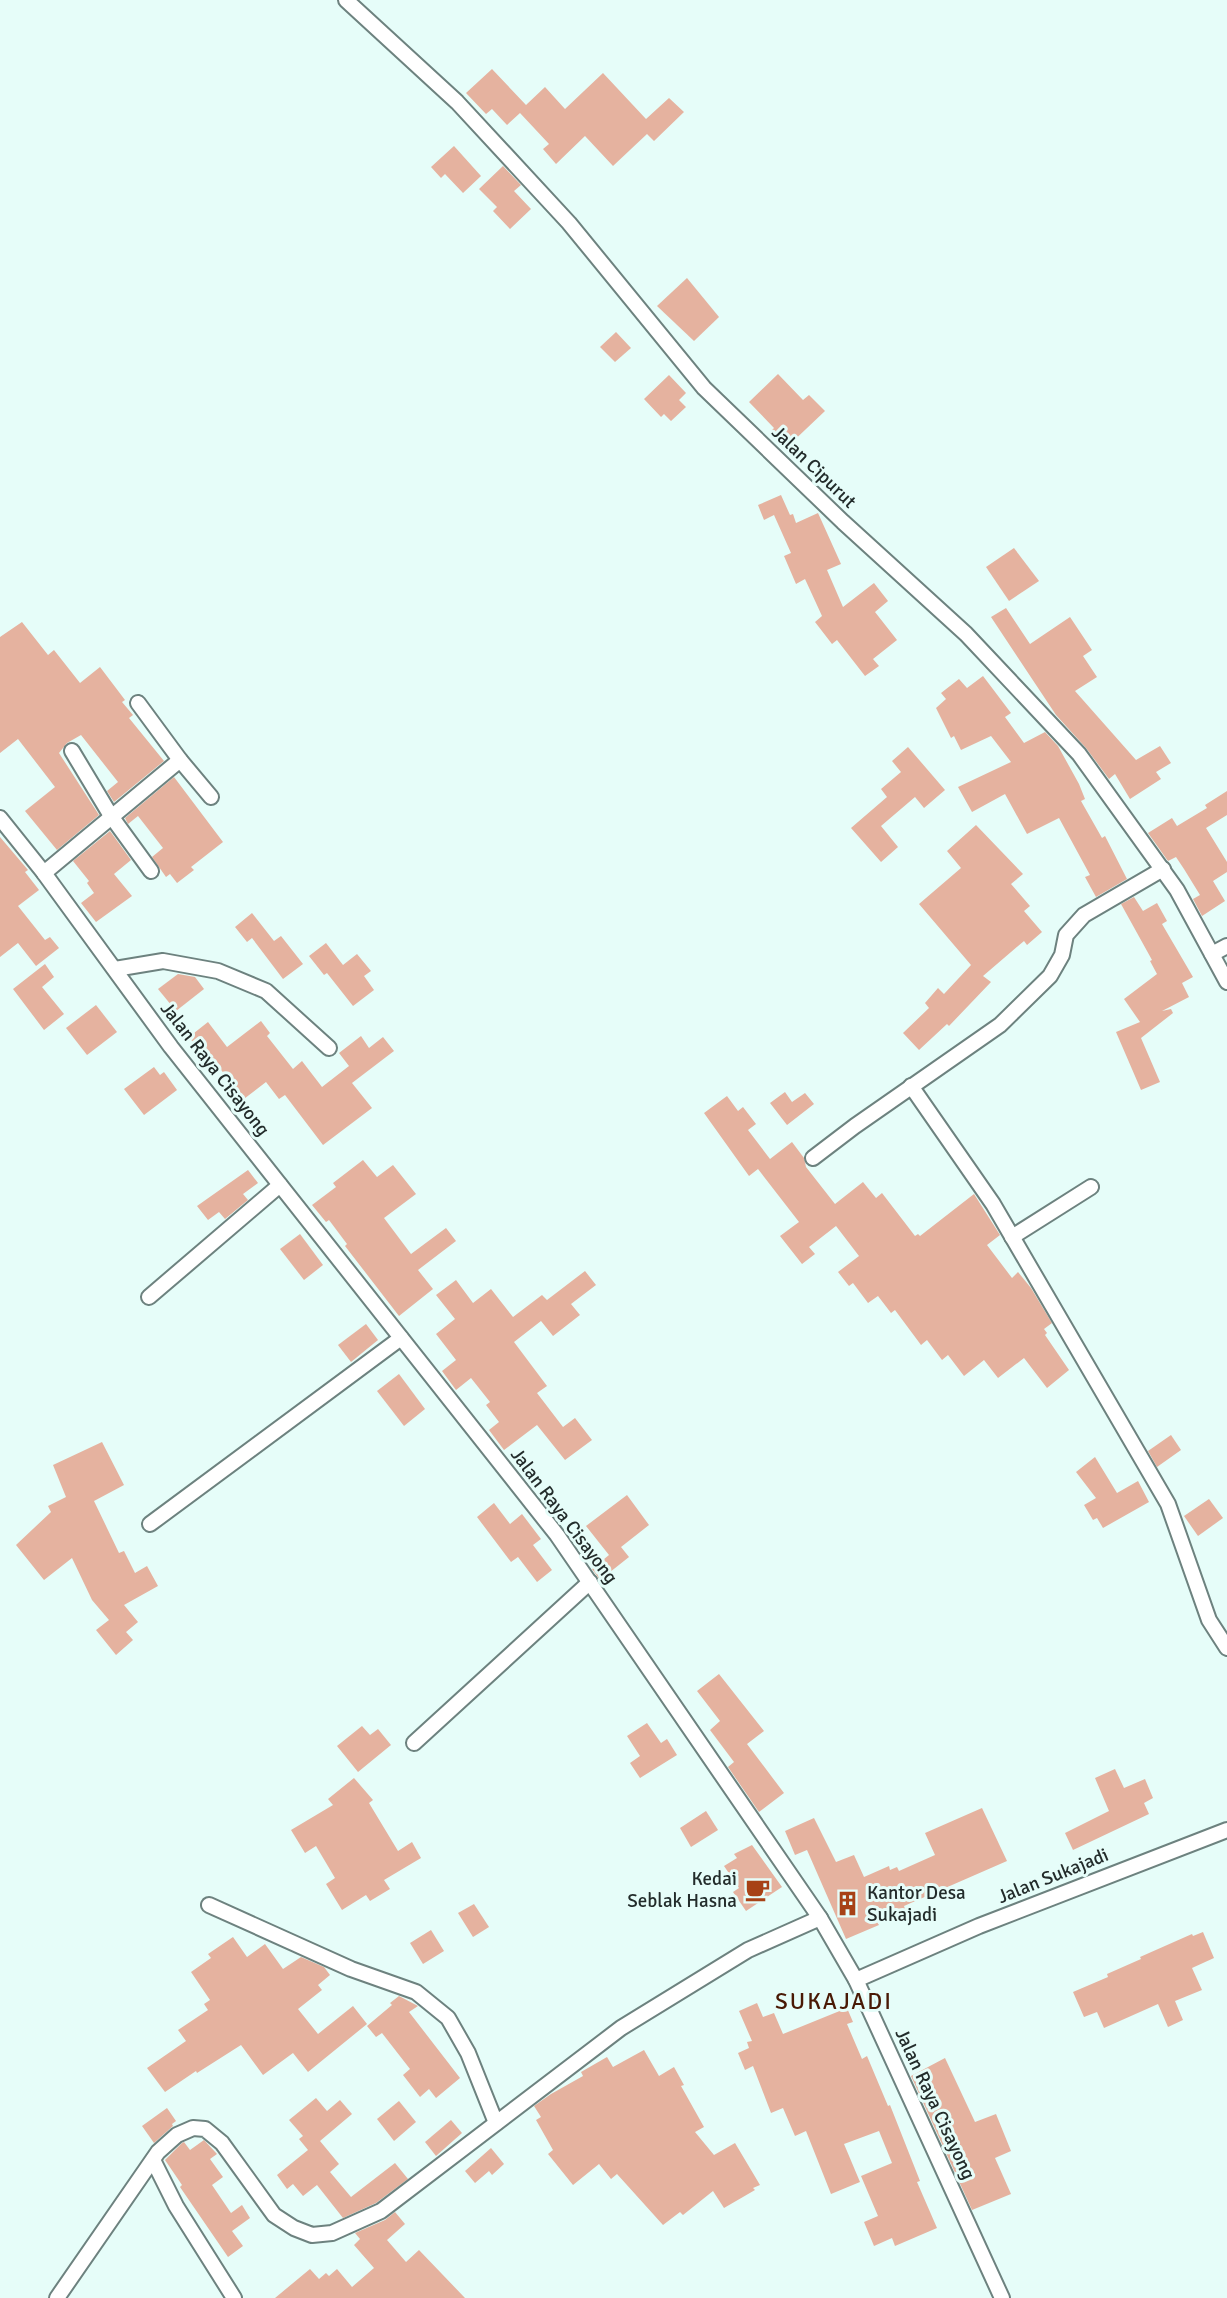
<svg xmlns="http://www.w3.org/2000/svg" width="1227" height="2298" font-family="Signika,sans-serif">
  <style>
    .building { fill: #e5b29f }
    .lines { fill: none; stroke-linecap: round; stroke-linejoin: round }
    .minor-casing { stroke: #6d827f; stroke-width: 18 }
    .minor { stroke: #fff; stroke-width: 14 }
    .labels { text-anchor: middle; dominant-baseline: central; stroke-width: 6; stroke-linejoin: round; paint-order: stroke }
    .street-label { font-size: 19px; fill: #232c2b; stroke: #e6fdf9 }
    .poi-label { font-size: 19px; fill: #232c2b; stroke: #e6fdf9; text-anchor: end }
    .quarter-label { font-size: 23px; letter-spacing: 2px; fill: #491905; stroke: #e6fdf9 }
  </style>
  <rect width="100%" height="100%" fill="#e6fdf9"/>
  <!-- building -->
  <g class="building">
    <polygon points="492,69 526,105 545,87 565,109 603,73 646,119 669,98 684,112 654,141 647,134 613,166 585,136 556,164 543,149 549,144 520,113 507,125 492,109 486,114 466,93"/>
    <polygon points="454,146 481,176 463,193 445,174 441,178 431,167"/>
    <polygon points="503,166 521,185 514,191 531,209 510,229 493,211 497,207 479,189"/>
    <polygon points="687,278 719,317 694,341 657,306"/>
    <polygon points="616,332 631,348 615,362 600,347"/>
    <polygon points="778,374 803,400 809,395 825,411 786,448 770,432 774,428 749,402"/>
    <polygon points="669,375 686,393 679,400 686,407 671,421 664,414 661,417 644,399"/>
    <polygon points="781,495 790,515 793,514 796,523 818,513 841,564 827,570 843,607 874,583 888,601 875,612 897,640 873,659 879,666 865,676 837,640 832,644 815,622 822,616 805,579 796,584 784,556 791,553 774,515 764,520 758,505"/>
    <polygon points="1014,548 1039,581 1009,601 986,567"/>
    <polygon points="1006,608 1030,644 1070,617 1092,650 1083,656 1097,677 1075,691 1136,760 1160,746 1171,763 1156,772 1161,779 1130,799 1115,774 1109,779 1086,748 1056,715 991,617"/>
    <polygon points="22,622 48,655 54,650 80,683 100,667 125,700 122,702 133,715 129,718 164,761 114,802 107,791 118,782 81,735 67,743 59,753 99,815 57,850 25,811 55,787 18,739 0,753 0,637"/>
    <polygon points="983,676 1011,713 1005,717 1024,743 1045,732 1058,746 1079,784 1085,799 1081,801 1102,838 1105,836 1127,879 1096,897 1085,877 1090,875 1059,818 1027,834 1005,794 972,812 958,787 1011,762 991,736 961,750 954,736 951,738 936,708 946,699 941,693 959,679 967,688"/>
    <polygon points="908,747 945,790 924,808 915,797 881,826 898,847 881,862 851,828 887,797 881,789 901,772 892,761"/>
    <polygon points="174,777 223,842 191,867 194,870 177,883 170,874 166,877 152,857 163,848 138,816 128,824 125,818"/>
    <polygon points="1227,791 1227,815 1206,828 1227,862 1227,872 1213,881 1225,901 1202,916 1193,899 1200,895 1184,869 1176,857 1168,861 1148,833 1172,818 1177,826 1207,808 1205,805"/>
    <polygon points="976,825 1023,874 1011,884 1030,906 1024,911 1042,932 1027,945 1024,941 983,976 991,982 949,1026 947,1024 919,1050 903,1033 929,1008 925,1003 938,988 944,994 971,965 919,904 961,868 947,851"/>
    <polygon points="110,831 131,860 114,874 132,896 96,922 81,903 94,893 87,883 89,881 73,861"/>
    <polygon points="0,837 28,870 25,872 39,890 18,906 45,940 50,937 59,948 36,966 18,943 0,957"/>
    <polygon points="1134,897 1143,911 1157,903 1167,921 1162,924 1193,977 1182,983 1189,997 1162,1011 1171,1009 1173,1013 1141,1038 1160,1082 1141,1090 1116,1032 1140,1022 1124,999 1157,974 1150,961 1152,960 1121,904"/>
    <polygon points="252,913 274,941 281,936 303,964 283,979 252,938 247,942 235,927"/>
    <polygon points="326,943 343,965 357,954 371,971 364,976 374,990 353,1006 327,973 324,975 309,956"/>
    <polygon points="45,964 54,977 42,987 64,1014 44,1030 13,989"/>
    <polygon points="178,974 195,977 204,989 176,1011 158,989"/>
    <polygon points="96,1005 117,1032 87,1055 66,1028"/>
    <polygon points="261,1021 270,1033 267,1036 293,1069 302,1061 322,1087 349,1066 339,1053 361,1036 369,1048 383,1037 394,1051 352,1083 372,1108 323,1145 285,1095 279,1099 266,1082 236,1105 222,1087 230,1081 205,1050 201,1053 189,1037 208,1022 227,1047"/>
    <polygon points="154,1067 160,1075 164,1072 177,1090 144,1115 124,1089"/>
    <polygon points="785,1092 792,1102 805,1093 814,1104 787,1125 770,1103"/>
    <polygon points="727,1096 738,1111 743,1107 756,1124 748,1130 770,1159 792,1142 804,1158 806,1167 835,1204 863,1182 876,1198 882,1193 915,1236 918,1234 920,1236 974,1194 1000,1235 987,1245 1012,1278 1018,1272 1031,1288 1052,1323 1044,1329 1047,1333 1045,1335 1069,1370 1047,1388 1024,1358 998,1378 984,1360 964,1376 948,1355 942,1360 927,1340 921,1345 895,1310 891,1313 878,1296 868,1303 853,1283 849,1286 838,1272 859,1256 836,1226 809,1247 815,1254 802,1264 780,1236 799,1222 758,1169 749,1176 704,1113"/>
    <polygon points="363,1160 377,1177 393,1165 416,1194 384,1218 411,1254 446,1228 456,1241 418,1270 433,1289 399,1316 345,1246 347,1244 329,1220 326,1222 312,1205 336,1187 333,1183"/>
    <polygon points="248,1170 258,1183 243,1194 248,1200 225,1219 219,1212 208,1220 197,1206"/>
    <polygon points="300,1234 323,1265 304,1280 280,1249"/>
    <polygon points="585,1271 596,1285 571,1304 580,1315 553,1336 541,1321 514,1342 547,1386 537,1393 563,1427 575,1418 592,1440 565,1460 537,1425 504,1450 489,1430 499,1422 486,1405 490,1402 471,1378 456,1390 442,1371 456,1360 436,1334 455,1319 436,1295 456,1280 473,1303 491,1289 513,1317 542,1295 547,1300"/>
    <polygon points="366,1324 378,1340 351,1362 338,1345"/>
    <polygon points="399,1374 425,1409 404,1426 377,1391"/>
    <polygon points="1171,1435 1181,1450 1157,1467 1148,1451"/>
    <polygon points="102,1442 124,1485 94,1501 119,1553 124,1551 135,1573 147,1566 158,1586 124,1605 138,1622 126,1632 133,1640 116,1655 96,1630 109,1620 92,1600 72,1558 44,1580 16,1545 51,1512 48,1506 66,1497 53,1465"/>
    <polygon points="1095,1457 1117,1493 1138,1481 1149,1502 1103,1528 1097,1518 1093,1520 1084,1505 1096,1498 1076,1472"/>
    <polygon points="627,1495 649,1525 621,1547 629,1557 600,1580 592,1569 609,1555 586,1526"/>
    <polygon points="1209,1499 1223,1518 1198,1536 1184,1516"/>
    <polygon points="494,1503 510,1524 522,1514 541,1539 533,1545 552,1570 537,1582 518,1557 511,1562 477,1517"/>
    <polygon points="719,1674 764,1731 747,1744 784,1793 759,1812 728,1767 734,1762 710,1730 720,1721 697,1691"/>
    <polygon points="647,1723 661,1743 667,1739 677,1755 640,1778 630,1763 640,1756 627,1736"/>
    <polygon points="362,1726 370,1735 378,1729 391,1745 358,1772 337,1746"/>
    <polygon points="1115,1769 1124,1788 1145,1779 1153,1798 1144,1803 1149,1814 1073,1850 1065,1833 1109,1811 1095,1778"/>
    <polygon points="354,1778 373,1800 369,1803 398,1851 412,1842 421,1858 384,1880 390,1889 370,1901 366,1895 342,1910 326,1884 335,1878 316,1846 305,1853 291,1830 333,1805 328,1799"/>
    <polygon points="982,1808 1007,1861 904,1906 905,1909 877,1922 879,1925 846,1939 807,1850 795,1855 785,1831 814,1818 836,1862 854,1855 864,1877 889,1866 890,1870 897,1867 899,1871 935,1855 925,1833"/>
    <polygon points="706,1811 718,1830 691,1847 680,1828"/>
    <polygon points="752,1845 782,1887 746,1911 733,1892 739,1888 724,1866 737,1858 734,1854"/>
    <polygon points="474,1904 489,1927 473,1937 458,1913"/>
    <polygon points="431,1930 444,1951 423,1964 410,1943"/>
    <polygon points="1203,1932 1214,1958 1192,1968 1202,1990 1175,2001 1183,2020 1168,2027 1158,2004 1104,2028 1097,2012 1084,2017 1073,1992 1108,1977 1107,1974 1141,1959 1140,1957 1192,1934 1193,1936"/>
    <polygon points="233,1937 247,1957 265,1944 283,1969 301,1957 324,1967 330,1975 318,1985 322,1990 298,2009 318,2034 353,2006 367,2024 308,2072 293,2053 263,2075 241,2045 197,2073 196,2071 165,2092 147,2068 186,2041 178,2030 208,2010 204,2004 210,2000 191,1972 211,1958 208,1954"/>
    <polygon points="399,1996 418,2006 409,2012 460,2078 436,2098 429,2089 420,2097 403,2075 410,2069 382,2033 376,2037 367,2026 392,2005 390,2003"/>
    <polygon points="757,2003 763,2017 774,2013 783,2034 847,2008 853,2022 847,2024 862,2059 867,2056 888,2106 890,2105 920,2181 917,2182 937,2228 895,2246 892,2238 874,2246 864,2222 878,2216 861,2176 892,2163 879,2131 844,2144 860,2182 831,2194 806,2131 795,2136 783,2108 771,2113 753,2066 745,2070 738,2053 749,2048 747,2042 752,2041 739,2011"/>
    <polygon points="644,2050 659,2076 674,2067 684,2085 681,2086 704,2127 695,2132 714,2155 735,2143 760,2185 753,2188 755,2190 724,2208 713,2191 683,2215 680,2212 663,2225 617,2174 611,2179 599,2164 573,2185 548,2154 553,2150 536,2120 541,2117 534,2106 551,2094 583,2076 581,2072 607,2057 613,2067"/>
    <polygon points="945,2058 975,2122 996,2114 1011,2151 995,2158 1011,2194 972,2210 911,2076"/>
    <polygon points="316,2098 327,2111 340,2100 352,2114 320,2141 339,2164 330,2172 351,2197 395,2163 408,2179 376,2203 343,2218 317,2185 303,2196 293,2184 287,2189 277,2175 308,2150 299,2139 303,2136 289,2120"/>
    <polygon points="399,2101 416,2122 394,2141 377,2119"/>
    <polygon points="167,2108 176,2121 172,2124 173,2126 154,2143 142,2126"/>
    <polygon points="451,2120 462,2133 436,2156 425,2142"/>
    <polygon points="204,2140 217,2154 210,2159 223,2177 212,2185 231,2213 242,2205 250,2218 232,2231 243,2246 228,2257 180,2187 182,2185 165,2160 182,2143 184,2142 190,2150"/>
    <polygon points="491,2148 504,2164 492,2175 489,2171 475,2183 465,2171"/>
    <polygon points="395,2212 405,2224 387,2240 406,2262 419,2250 465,2298 275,2298 310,2269 319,2279 326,2273 329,2276 337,2269 352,2287 374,2268 354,2245 360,2239 355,2233 385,2220"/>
  </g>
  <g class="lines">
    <defs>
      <g id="minor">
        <polyline points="346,0 457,102 569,223 704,388 843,522 966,634 1079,754 1177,890 1227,982"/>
        <polyline points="138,703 180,760 211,797"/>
        <polyline points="72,751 111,816 151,871"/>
        <polyline points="0,818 44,873 171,1047 557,1535 820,1918 856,1980 1002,2298"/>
        <polyline points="44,873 180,760"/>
        <polyline points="1212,954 1227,946"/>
        <polyline points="115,969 163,961 218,971 266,991 329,1048"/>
        <polyline points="911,1086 993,1204 1168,1504 1209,1620 1227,1648"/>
        <polyline points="813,1158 855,1126 1000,1025 1050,976 1062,955 1066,935 1084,915 1163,869"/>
        <polyline points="1012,1237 1091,1187"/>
        <polyline points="149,1297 280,1185"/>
        <polyline points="150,1524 401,1338"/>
        <polyline points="414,1743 590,1582"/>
        <polyline points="209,1905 351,1969 416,1992 448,2018 468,2053 496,2123"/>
        <polyline points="856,1980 979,1926 1227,1830"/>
        <polyline points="153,2160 176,2206 234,2298"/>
        <polyline points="57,2298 158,2152 177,2135 193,2128 205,2129 222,2143 274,2215 294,2228 312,2235 332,2233 381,2211 621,2028 748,1950 820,1918"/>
      </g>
    </defs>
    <!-- minor casing -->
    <use href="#minor" class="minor-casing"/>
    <!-- minor -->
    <use href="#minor" class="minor"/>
  </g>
  <!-- icons -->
  <defs>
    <symbol id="cafe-bare" viewBox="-9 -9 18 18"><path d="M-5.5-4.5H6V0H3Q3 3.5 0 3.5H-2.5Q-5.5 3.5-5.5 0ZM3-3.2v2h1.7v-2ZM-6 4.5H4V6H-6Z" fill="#a74216" stroke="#e6fdf9" stroke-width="2.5" paint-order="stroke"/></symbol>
    <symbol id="building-bare" viewBox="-9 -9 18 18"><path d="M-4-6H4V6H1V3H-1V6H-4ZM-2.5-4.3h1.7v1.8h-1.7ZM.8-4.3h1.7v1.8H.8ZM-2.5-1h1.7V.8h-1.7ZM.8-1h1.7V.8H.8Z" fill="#a74216" stroke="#e6fdf9" stroke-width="2.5" paint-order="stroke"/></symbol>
  </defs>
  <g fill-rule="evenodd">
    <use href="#cafe-bare" x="740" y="1872" width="35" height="35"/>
    <use href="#building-bare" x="830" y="1886" width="35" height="35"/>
  </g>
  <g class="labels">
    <!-- street labels -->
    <g class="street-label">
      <text transform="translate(814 467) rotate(44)">Jalan Cipurut</text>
      <text transform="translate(215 1069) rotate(52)">Jalan Raya Cisayong</text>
      <text transform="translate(564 1516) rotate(53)">Jalan Raya Cisayong</text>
      <text transform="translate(1053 1876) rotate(-22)">Jalan Sukajadi</text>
      <text transform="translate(935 2104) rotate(65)">Jalan Raya Cisayong</text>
    </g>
    <!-- poi labels -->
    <g class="poi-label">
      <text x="737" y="1879">Kedai<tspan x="737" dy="22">Seblak Hasna</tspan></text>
      <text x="867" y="1893" text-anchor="start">Kantor Desa<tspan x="867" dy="22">Sukajadi</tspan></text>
    </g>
    <!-- quarter labels -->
    <g class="quarter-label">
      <text x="834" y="2001">SUKAJADI</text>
    </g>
  </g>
</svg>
